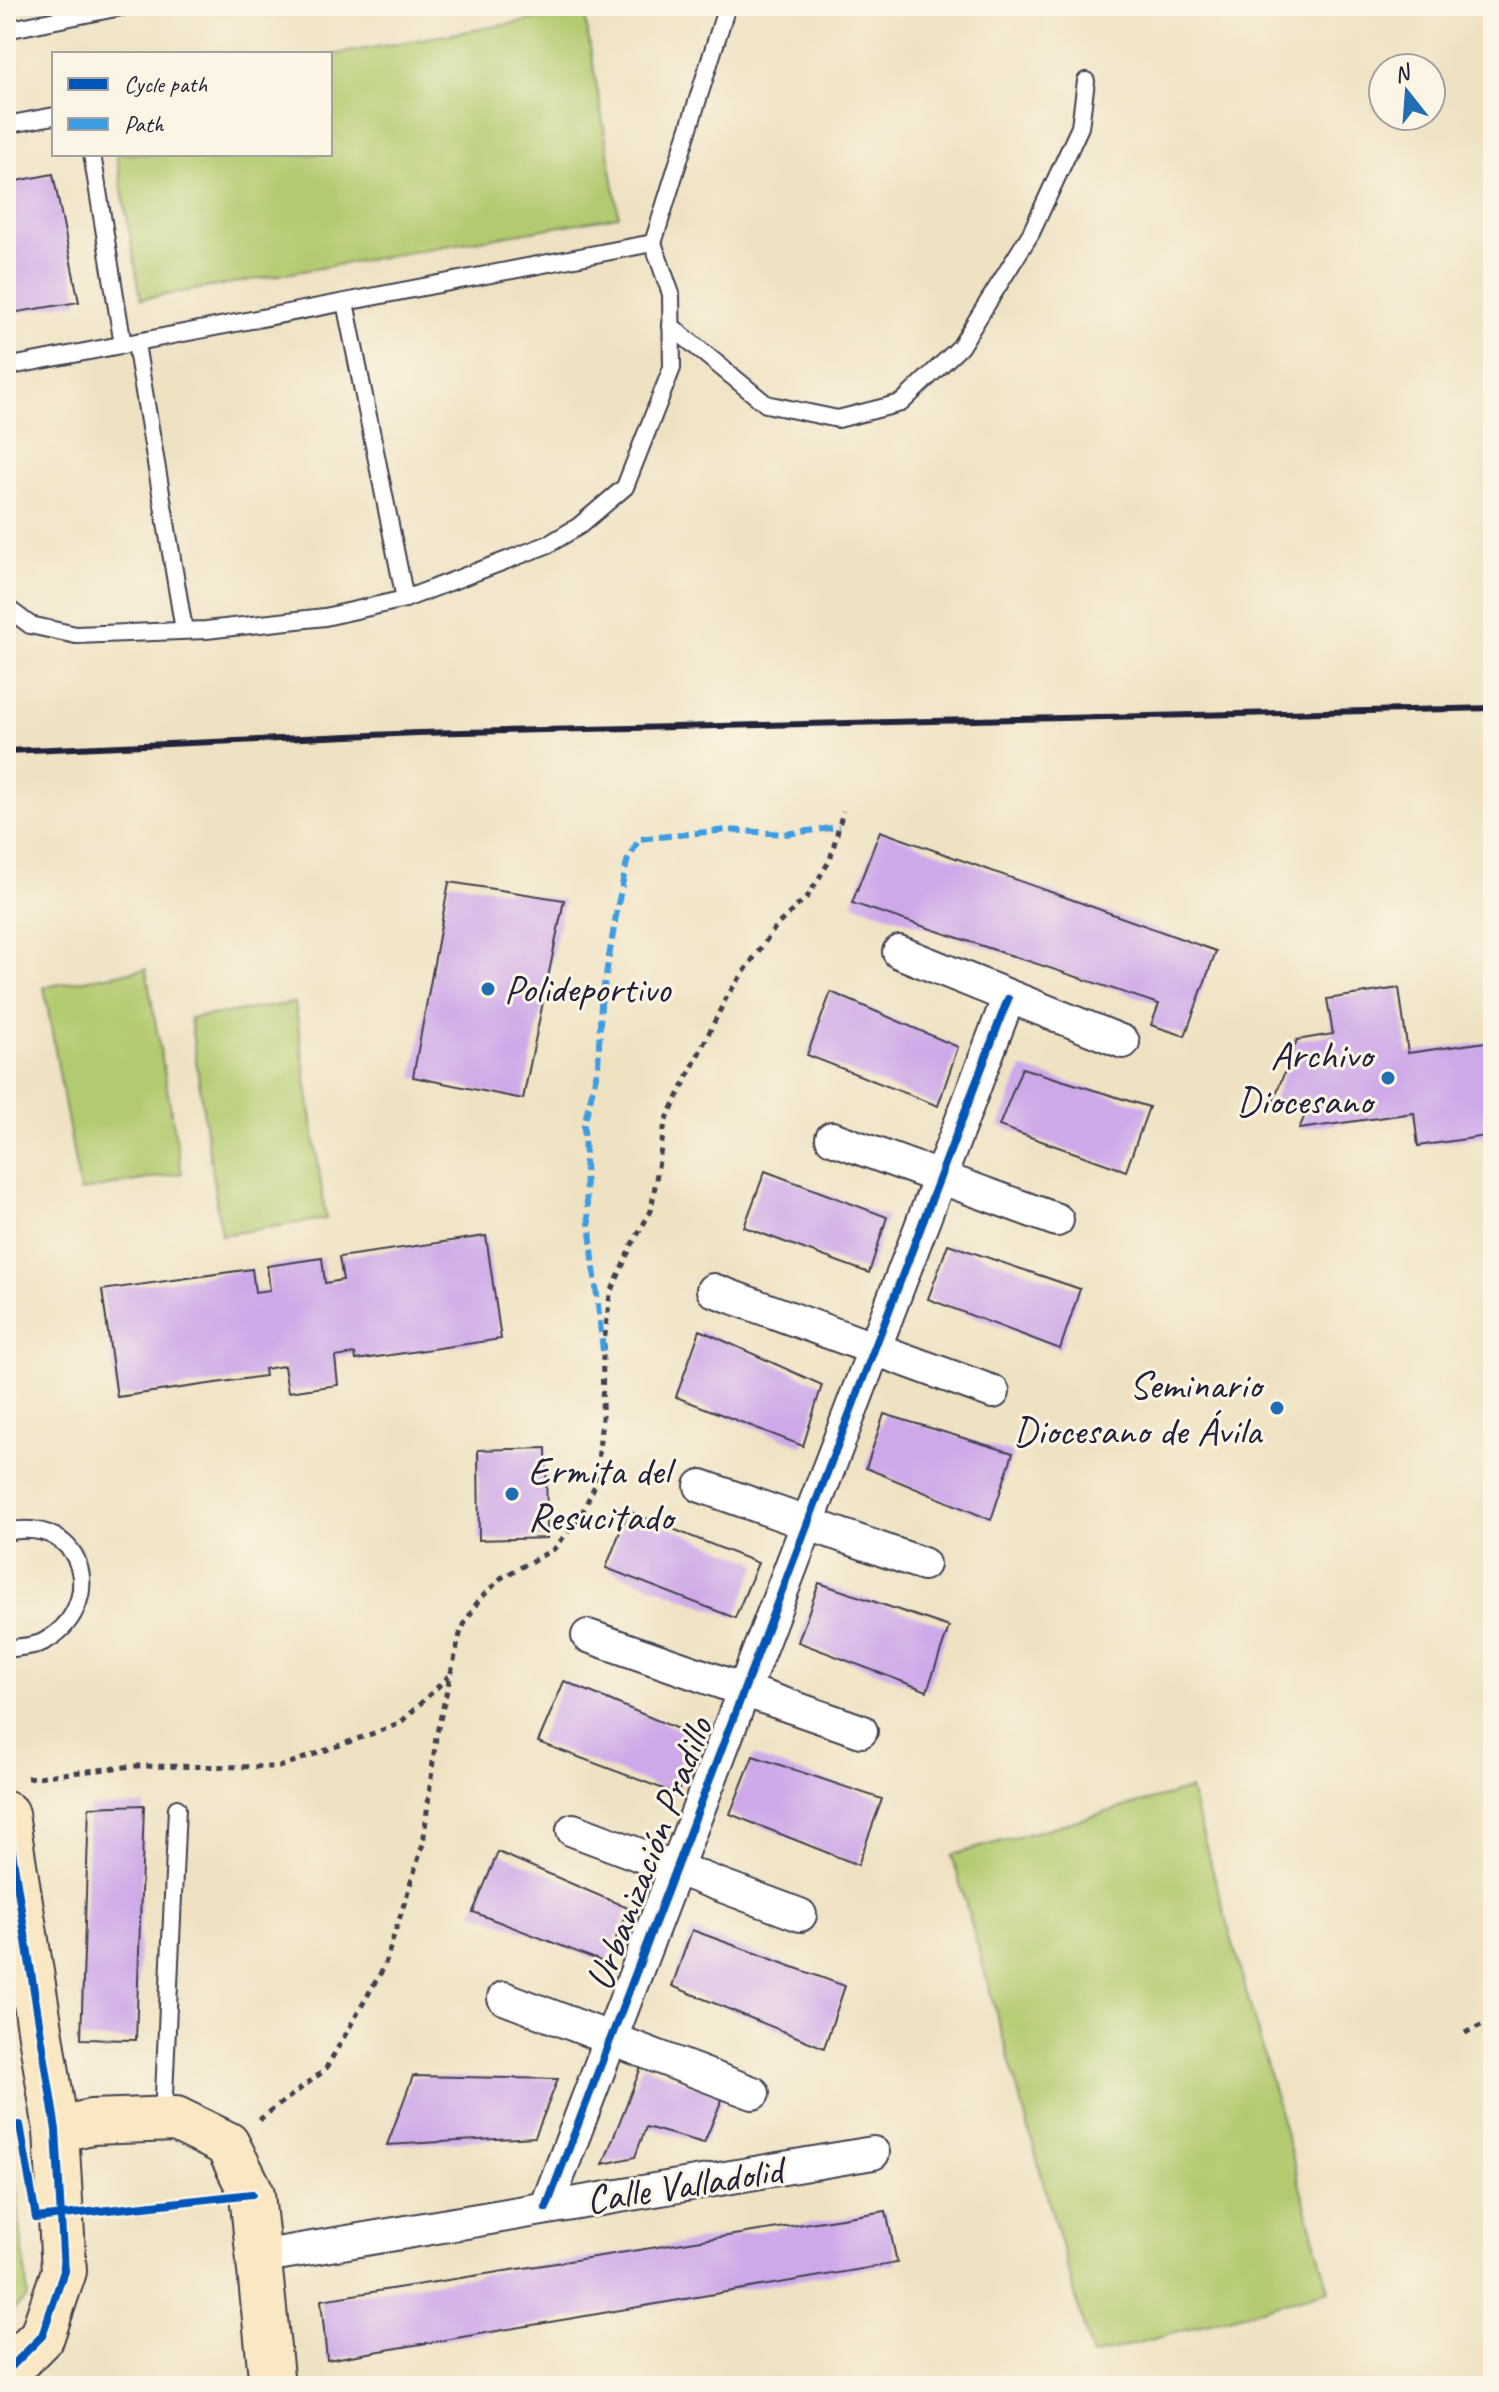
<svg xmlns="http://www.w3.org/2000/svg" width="1499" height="2392" font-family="Caveat,sans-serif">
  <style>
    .green { fill: #b3cb70; stroke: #6a7656; stroke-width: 2 }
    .building { fill: #cda9e9 }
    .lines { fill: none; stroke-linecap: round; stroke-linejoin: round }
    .lane-casing { stroke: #413f4f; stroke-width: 20 }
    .street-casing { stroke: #413f4f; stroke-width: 36 }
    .secondary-casing { stroke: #413f4f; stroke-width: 48 }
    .path { stroke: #413f4f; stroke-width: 5; stroke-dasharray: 6 6; stroke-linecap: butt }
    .lane { stroke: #fff; stroke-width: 16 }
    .street { stroke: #fff; stroke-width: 32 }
    .secondary { stroke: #fae7c3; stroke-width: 44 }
    .rail { stroke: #22223b; stroke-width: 6 }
    .quiet { stroke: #3c9ce2; stroke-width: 6; stroke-dasharray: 12 6; stroke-linecap: butt }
    .cycleway-casing { stroke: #fcf5e5; stroke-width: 13 }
    .cycleway { stroke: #0057b8; stroke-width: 8 }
    .poi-dot { fill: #1f6fb2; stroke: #fcf5e5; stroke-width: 3 }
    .labels { text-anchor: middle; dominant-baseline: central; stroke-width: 6; stroke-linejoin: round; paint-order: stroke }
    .poi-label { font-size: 40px; fill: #22223b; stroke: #fcf5e5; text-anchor: start }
    .street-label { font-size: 40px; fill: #22223b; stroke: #fcf5e5 }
  </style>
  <rect width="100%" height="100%" fill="#fcf5e5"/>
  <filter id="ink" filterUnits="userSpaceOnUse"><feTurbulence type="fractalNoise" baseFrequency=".0125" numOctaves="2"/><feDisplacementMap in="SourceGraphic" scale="16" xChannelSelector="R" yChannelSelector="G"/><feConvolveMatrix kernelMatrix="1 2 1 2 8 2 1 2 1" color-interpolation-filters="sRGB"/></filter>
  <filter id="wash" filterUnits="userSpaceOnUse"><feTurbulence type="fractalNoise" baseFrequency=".006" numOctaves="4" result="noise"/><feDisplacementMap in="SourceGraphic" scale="32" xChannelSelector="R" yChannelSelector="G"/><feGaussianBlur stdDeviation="1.8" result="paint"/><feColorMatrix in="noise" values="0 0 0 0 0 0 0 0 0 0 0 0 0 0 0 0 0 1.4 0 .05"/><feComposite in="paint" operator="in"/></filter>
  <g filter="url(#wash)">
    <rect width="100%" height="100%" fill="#efe2c3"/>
    <!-- green -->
    <g class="green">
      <polygon points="584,11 619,216 141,299 116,154 330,154 330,55"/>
      <polygon points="146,969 182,1173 80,1191 44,987"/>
      <polygon points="295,1003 326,1219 221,1235 190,1018"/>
      <polygon points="1190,1789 1329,2290 1092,2356 952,1855"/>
      <polygon points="6,2094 28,2297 6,2316"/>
    </g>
    <g id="blocks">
      <!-- building -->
      <g class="building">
        <polygon points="53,174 79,302 11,313 14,342 6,343 6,183"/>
        <polygon points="880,831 1216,951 1185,1036 1151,1025 1159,1004 852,903"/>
        <polygon points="449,882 564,900 523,1099 413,1077"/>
        <polygon points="1399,988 1408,1053 1493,1041 1493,1135 1418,1146 1414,1113 1299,1129 1305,1115 1273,1102 1297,1040 1333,1034 1327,999"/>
        <polygon points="831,992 958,1047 938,1106 807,1055"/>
        <polygon points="1022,1068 1149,1107 1126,1171 999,1126"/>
        <polygon points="765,1171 887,1217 869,1273 744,1227"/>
        <polygon points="486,1236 501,1339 356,1360 355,1354 335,1357 338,1385 288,1392 284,1366 264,1369 265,1376 117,1397 102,1290 252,1269 255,1292 270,1290 267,1266 322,1258 325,1283 343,1280 339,1257"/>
        <polygon points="948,1244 1080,1289 1060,1349 928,1299"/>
        <polygon points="700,1330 822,1385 803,1446 676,1397"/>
        <polygon points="884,1414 1013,1453 991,1520 866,1468"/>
        <polygon points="546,1448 547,1538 479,1540 478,1450"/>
        <polygon points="628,1511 758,1563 735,1618 606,1568"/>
        <polygon points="819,1583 949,1627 927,1691 798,1642"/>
        <polygon points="564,1681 697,1737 677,1794 538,1742"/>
        <polygon points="753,1756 882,1799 858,1865 730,1814"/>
        <polygon points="144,1805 136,2040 81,2039 89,1807"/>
        <polygon points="498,1852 628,1908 606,1963 473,1912"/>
        <polygon points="692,1930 845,1986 824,2048 672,1986"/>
        <polygon points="642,2065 723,2097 704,2143 646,2127 635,2157 603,2164"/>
        <polygon points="413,2076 558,2079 535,2137 387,2145"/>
        <polygon points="886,2211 897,2263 327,2360 321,2300"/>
      </g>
    </g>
  </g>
  <g filter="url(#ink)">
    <use href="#blocks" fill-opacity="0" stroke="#413f4f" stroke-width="2"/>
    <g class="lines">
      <defs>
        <g id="lane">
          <polyline points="6,30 126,6"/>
          <polyline points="6,125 54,116"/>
          <polyline points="92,154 123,345"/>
          <polyline points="345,302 405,599"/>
          <polyline points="671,326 766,404 838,419 901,403 960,347 1031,233 1080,127 1086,81"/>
          <polyline points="136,344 184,630"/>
          <polyline points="6,367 653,243 727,6"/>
          <polyline points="6,607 30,625 76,635 206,630 325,617 405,599 549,544 579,526 625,487 672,368 671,294 653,243"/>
          <path d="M6,1532C88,1514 107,1609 43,1642C33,1647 17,1647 6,1649"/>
          <polyline points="163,2117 177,1808"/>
        </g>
        <g id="street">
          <polyline points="899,952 1123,1042"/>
          <polyline points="832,1138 1057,1220"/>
          <polyline points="713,1290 993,1392"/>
          <polyline points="701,1486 923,1564"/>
          <polyline points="588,1636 861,1731"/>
          <polyline points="573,1830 800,1915"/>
          <polyline points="504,1998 753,2093"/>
          <polyline points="546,2208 1008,999"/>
          <polyline points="259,2257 873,2153"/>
        </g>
        <g id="secondary">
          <polyline points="6,1814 56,2130 64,2271 42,2336 6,2372"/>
          <polyline points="56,2130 91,2122 176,2119 227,2144 252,2194 272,2386"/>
        </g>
      </defs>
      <!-- lane casing -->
      <use href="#lane" class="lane-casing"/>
      <!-- street casing -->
      <use href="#street" class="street-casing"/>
      <!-- secondary casing -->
      <use href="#secondary" class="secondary-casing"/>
      <!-- path -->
      <g class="path">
        <polyline points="27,1778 133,1766 279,1767 399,1724 449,1676"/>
        <polyline points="1465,2033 1493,2019"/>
        <polyline points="259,2120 325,2070 384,1967 423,1844 436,1737 461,1630 478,1601 501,1578 554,1549 580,1517 596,1483 602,1418 603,1351 610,1295 631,1246 651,1211 665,1123 727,996 777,925 808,896 830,860 843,811"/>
      </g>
      <!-- lane -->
      <use href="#lane" class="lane"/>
      <!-- street -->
      <use href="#street" class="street"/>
      <!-- secondary -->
      <use href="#secondary" class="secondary"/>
      <!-- rail -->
      <polyline class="rail" points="6,751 418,733 1493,708"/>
      <!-- quiet -->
      <polyline class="quiet" points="603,1351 586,1194 584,1125 598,1067 601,1004 618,904 627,862 639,839 727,830 784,834 839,827"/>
      <defs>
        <g id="cycleway">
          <polyline points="6,1814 56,2130 64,2271 42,2336 6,2372"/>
          <polyline points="6,2126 20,2125 36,2218 252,2194"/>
          <polyline points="546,2208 1008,999"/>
        </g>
      </defs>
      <!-- cycleway casing -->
      <use href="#cycleway" class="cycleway-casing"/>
      <!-- cycleway -->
      <use href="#cycleway" class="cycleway"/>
    </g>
  </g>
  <!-- markers -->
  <g class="poi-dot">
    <circle cx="488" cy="989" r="8"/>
    <circle cx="1388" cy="1078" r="8"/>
    <circle cx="1277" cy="1408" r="8"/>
    <circle cx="512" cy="1494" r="8"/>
  </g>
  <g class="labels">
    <!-- poi labels -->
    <g class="poi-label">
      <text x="504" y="989">Polideportivo</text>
      <text x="1372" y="1055" text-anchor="end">Archivo<tspan x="1372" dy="46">Diocesano</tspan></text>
      <text x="1261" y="1385" text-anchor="end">Seminario<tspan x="1261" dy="46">Diocesano de Ávila</tspan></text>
      <text x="528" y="1471">Ermita del<tspan x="528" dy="46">Resucitado</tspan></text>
    </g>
    <!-- street labels -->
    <g class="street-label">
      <text transform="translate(649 1854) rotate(-69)">Urbanización Pradillo</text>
      <text transform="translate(684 2185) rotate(-9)">Calle Valladolid</text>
    </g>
  </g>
  <!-- margin -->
  <rect width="1499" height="2392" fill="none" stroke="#fcf5e5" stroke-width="32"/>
  <!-- legend -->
  <rect x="52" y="52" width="280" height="104" fill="#fcf5e5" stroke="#a5a1a1" stroke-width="2"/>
  <rect x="68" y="78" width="40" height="12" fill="#0057b8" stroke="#a5a1a1" stroke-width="2"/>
  <text x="124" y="92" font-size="24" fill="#22223b">Cycle path</text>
  <rect x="68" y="118" width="40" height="12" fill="#3c9ce2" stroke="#a5a1a1" stroke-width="2"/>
  <text x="124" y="132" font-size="24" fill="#22223b">Path</text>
  <!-- north arrow -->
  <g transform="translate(1407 92) rotate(343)"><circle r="38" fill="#fcf5e5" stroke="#a5a1a1" stroke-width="2"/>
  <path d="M0-6L14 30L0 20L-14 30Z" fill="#1f6fb2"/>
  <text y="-12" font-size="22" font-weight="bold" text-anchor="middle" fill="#22223b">N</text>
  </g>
</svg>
